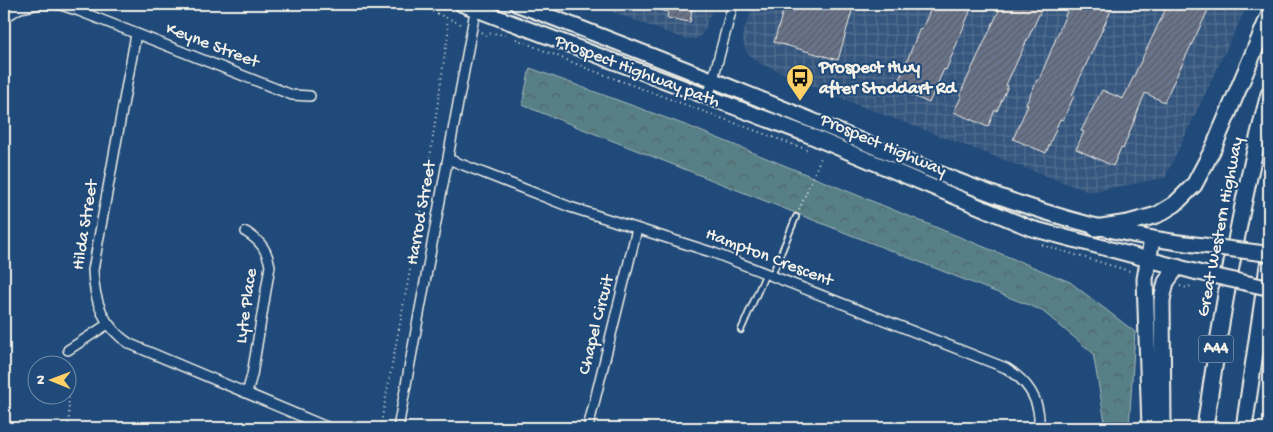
<svg xmlns="http://www.w3.org/2000/svg" width="1273" height="432" font-family="'Gochi Hand',sans-serif">
  <style>
    .industrial { fill: url(#industrial-grid) }
    .forest { fill: url(#forest-crowns); stroke: #a6b8b7 }
    .building { fill: url(#building-hatch); stroke: #f4f1e8 }
    .lines { fill: none; stroke-linecap: round; stroke-linejoin: round }
    .service-casing { stroke: #f4f1e8; stroke-width: 8 }
    .minor-casing { stroke: #f4f1e8; stroke-width: 12 }
    .primary-casing { stroke: #f4f1e8; stroke-width: 18 }
    .trunk-casing { stroke: #f4f1e8; stroke-width: 19 }
    .path { stroke: #f4f1e8; stroke-width: 2; stroke-dasharray: 1 4; stroke-linecap: butt }
    .service { stroke: #1f4a7a; stroke-width: 4.5 }
    .minor { stroke: #1f4a7a; stroke-width: 9 }
    .primary { stroke: #1f4a7a; stroke-width: 14 }
    .trunk { stroke: #1f4a7a; stroke-width: 15 }
    .primary-bridge-casing { stroke: #f4f1e8; stroke-width: 18; stroke-linecap: butt }
    .primary-bridge { stroke: #1f4a7a; stroke-width: 14 }
    .labels { text-anchor: middle; dominant-baseline: central; stroke-width: 4; stroke-linejoin: round; paint-order: stroke }
    .shield { fill: #1f4a7a; stroke: #b4bfc7; stroke-width: 1 }
    .shield-label { font-size: 16px; font-weight: bold; fill: #f4f1e8 }
    .street-label { font-size: 18px; fill: #f4f1e8; stroke: #1f4a7a }
    .poi-label { font-size: 18px; font-weight: bold; fill: #f4f1e8; stroke: #1f4a7a; text-anchor: start }
  </style>
  <defs>
    <pattern id="industrial-grid" width="8" height="8" patternUnits="userSpaceOnUse" patternTransform="scale(1.25)"><rect width="8" height="8" fill="#35567e"/><path d="M0 4h8M4 0v8" fill="none" stroke="#536f90"/></pattern>
    <pattern id="forest-crowns" width="20" height="18" patternUnits="userSpaceOnUse" patternTransform="scale(1.25)"><rect width="20" height="18" fill="#577f86"/><path d="M2 6a3 3 0 1 1 6 0M12 15a3 3 0 1 1 6 0" fill="none" stroke="#516669"/></pattern>
    <pattern id="building-hatch" width="6" height="6" patternUnits="userSpaceOnUse" patternTransform="scale(1.25)"><rect width="6" height="6" fill="#697389"/><path d="M-1 1l2-2M0 6l6-6M5 7l2-2" fill="none" stroke="#595e68"/></pattern>
  </defs>
  <rect width="100%" height="100%" fill="#1f4a7a"/>
  <filter id="ink" filterUnits="userSpaceOnUse"><feTurbulence type="fractalNoise" baseFrequency=".02" numOctaves="2"/><feDisplacementMap in="SourceGraphic" scale="10" xChannelSelector="R" yChannelSelector="G"/><feConvolveMatrix kernelMatrix="1 2 1 2 8 2 1 2 1" color-interpolation-filters="sRGB"/></filter>
  <g filter="url(#ink)">
    <!-- industrial -->
    <g class="industrial">
      <polygon points="591,4 714,4 704,31 699,38 694,39 685,39"/>
      <polygon points="754,4 1248,4 1165,178 1089,192 855,104 759,63 747,53 743,41 743,33"/>
    </g>
    <!-- forest -->
    <polygon class="forest" points="530,68 688,126 1070,282 1135,332 1129,428 1106,428 1093,353 1041,310 522,105"/>
    <!-- building -->
    <g class="building">
      <polygon points="650,4 693,4 690,22 667,18 668,12 649,8"/>
      <polygon points="785,4 854,4 838,60 774,42"/>
      <polygon points="933,4 973,4 946,70 944,69 929,103 896,88 920,28 922,29"/>
      <polygon points="1002,4 1044,4 1006,85 1008,86 997,111 995,110 988,127 954,112 962,95 960,94"/>
      <polygon points="1070,4 1114,4 1072,95 1074,96 1063,120 1060,119 1046,153 1013,139 1028,105 1026,104 1037,80 1039,80"/>
      <polygon points="1168,4 1211,4 1164,102 1145,93 1123,149 1121,148 1113,166 1076,149 1084,132 1081,131 1102,90 1123,99"/>
    </g>
    <g class="lines">
      <defs>
        <g id="service">
          <polyline points="772,275 796,217"/>
          <polyline points="741,330 766,273"/>
        </g>
        <g id="minor">
          <polyline points="48,4 61,5 79,11 292,95 310,96"/>
          <polyline points="4,18 20,8 40,4"/>
          <path d="M136,34L93,270C94,301 103,327 130,344L329,428"/>
          <polyline points="708,98 733,4"/>
          <path d="M448,159L570,207L714,253L1006,368C1029,382 1041,401 1039,428"/>
          <path d="M246,232C260,241 267,249 270,266L252,375L247,393"/>
          <polyline points="68,350 108,324"/>
          <polyline points="398,428 476,6"/>
          <polyline points="588,428 637,229"/>
          <polyline points="775,428 775,427"/>
        </g>
        <g id="primary">
          <polyline points="462,4 806,134 1030,228 1196,272"/>
          <path d="M517,4C617,42 717,81 816,122C940,174 1063,231 1199,245"/>
        </g>
        <g id="trunk">
          <polyline points="1095,228 1128,223 1157,215 1175,204 1194,185 1213,149 1269,16"/>
          <polyline points="1150,428 1145,279 1152,239"/>
          <polyline points="1163,428 1162,300 1166,282 1177,267"/>
          <path d="M1205,428C1221,315 1240,204 1269,94"/>
          <polyline points="1244,428 1269,259"/>
        </g>
      </defs>
      <!-- service casing -->
      <use href="#service" class="service-casing"/>
      <!-- minor casing -->
      <use href="#minor" class="minor-casing"/>
      <!-- primary casing -->
      <use href="#primary" class="primary-casing"/>
      <!-- trunk casing -->
      <use href="#trunk" class="trunk-casing"/>
      <!-- path -->
      <g class="path">
        <polyline points="383,4 429,10 463,25"/>
        <polyline points="481,32 485,35 492,33 505,35"/>
        <polyline points="516,39 591,70 808,150"/>
        <polyline points="799,210 822,155"/>
        <polyline points="1042,245 1133,272"/>
        <polyline points="1180,286 1187,288 1192,285"/>
        <polyline points="67,428 69,419 68,360"/>
        <polyline points="380,428 425,192 448,33 447,19"/>
      </g>
      <!-- service -->
      <use href="#service" class="service"/>
      <!-- minor -->
      <use href="#minor" class="minor"/>
      <!-- primary -->
      <use href="#primary" class="primary"/>
      <!-- trunk -->
      <use href="#trunk" class="trunk"/>
      <defs>
        <g id="primary-bridge">
          <polyline points="1199,245 1269,254"/>
          <polyline points="1196,272 1269,288"/>
        </g>
      </defs>
      <!-- primary-bridge casing -->
      <use href="#primary-bridge" class="primary-bridge-casing"/>
      <!-- primary-bridge -->
      <use href="#primary-bridge" class="primary-bridge"/>
    </g>
  </g>
  <!-- icons -->
  <defs>
    <symbol id="bus-pin" viewBox="-11 -11 22 30"><path d="M0 17L-7.5 6A9.5 9.5 0 1 1 7.5 6Z" fill="#ffd166" stroke="#1f4a7a"/><path d="M-5-6H5V4H4V6H2V4H-2V6H-4V4H-5ZM-3.5-4V0h7V-4ZM-3.5 1.2v1.5H-2V1.2ZM2 1.2v1.5H3.5V1.2Z" fill="#111"/></symbol>
  </defs>
  <g fill-rule="evenodd">
    <use href="#bus-pin" x="784" y="62" width="32" height="43"/>
  </g>
  <g class="labels">
    <!-- shield labels -->
    <rect class="shield" x="1198.5" y="335.5" width="35" height="27" rx="4"/>
    <g class="shield-label">
      <text x="1216" y="349">A44</text>
    </g>
    <!-- street labels -->
    <g class="street-label">
      <text transform="translate(212 46) rotate(21)">Keyne Street</text>
      <text transform="translate(637 72) rotate(21)">Prospect Highway path</text>
      <text transform="translate(883 146) rotate(23)">Prospect Highway</text>
      <text transform="translate(422 213) rotate(-80)">Harrod Street</text>
      <text transform="translate(86 225) rotate(-81)">Hilda Street</text>
      <text transform="translate(1221 227) rotate(-79)">Great Western Highway</text>
      <text transform="translate(769 258) rotate(21)">Hampton Crescent</text>
      <text transform="translate(247 306) rotate(-82)">Lyte Place</text>
      <text transform="translate(597 325) rotate(-76)">Chapel Circuit</text>
    </g>
    <!-- poi labels -->
    <g class="poi-label">
      <text x="819" y="68">Prospect Hwy<tspan x="819" dy="21">after Stoddart Rd</tspan></text>
    </g>
  </g>
  <!-- margin -->
  <rect width="1273" height="432" fill="none" stroke="#1f4a7a" stroke-width="20"/>
  <rect x="10" y="10" width="1253" height="412" fill="none" stroke="#f4f1e8" stroke-width="2" filter="url(#ink)"/>
  <!-- north arrow -->
  <g transform="translate(52 380) rotate(271)"><circle r="24" fill="#1f4a7a" stroke="#748da6"/>
  <path d="M0-4L9 19L0 12L-9 19Z" fill="#ffd166"/>
  <text y="-8" font-size="14" font-weight="bold" text-anchor="middle" fill="#f4f1e8">N</text>
  </g>
</svg>
